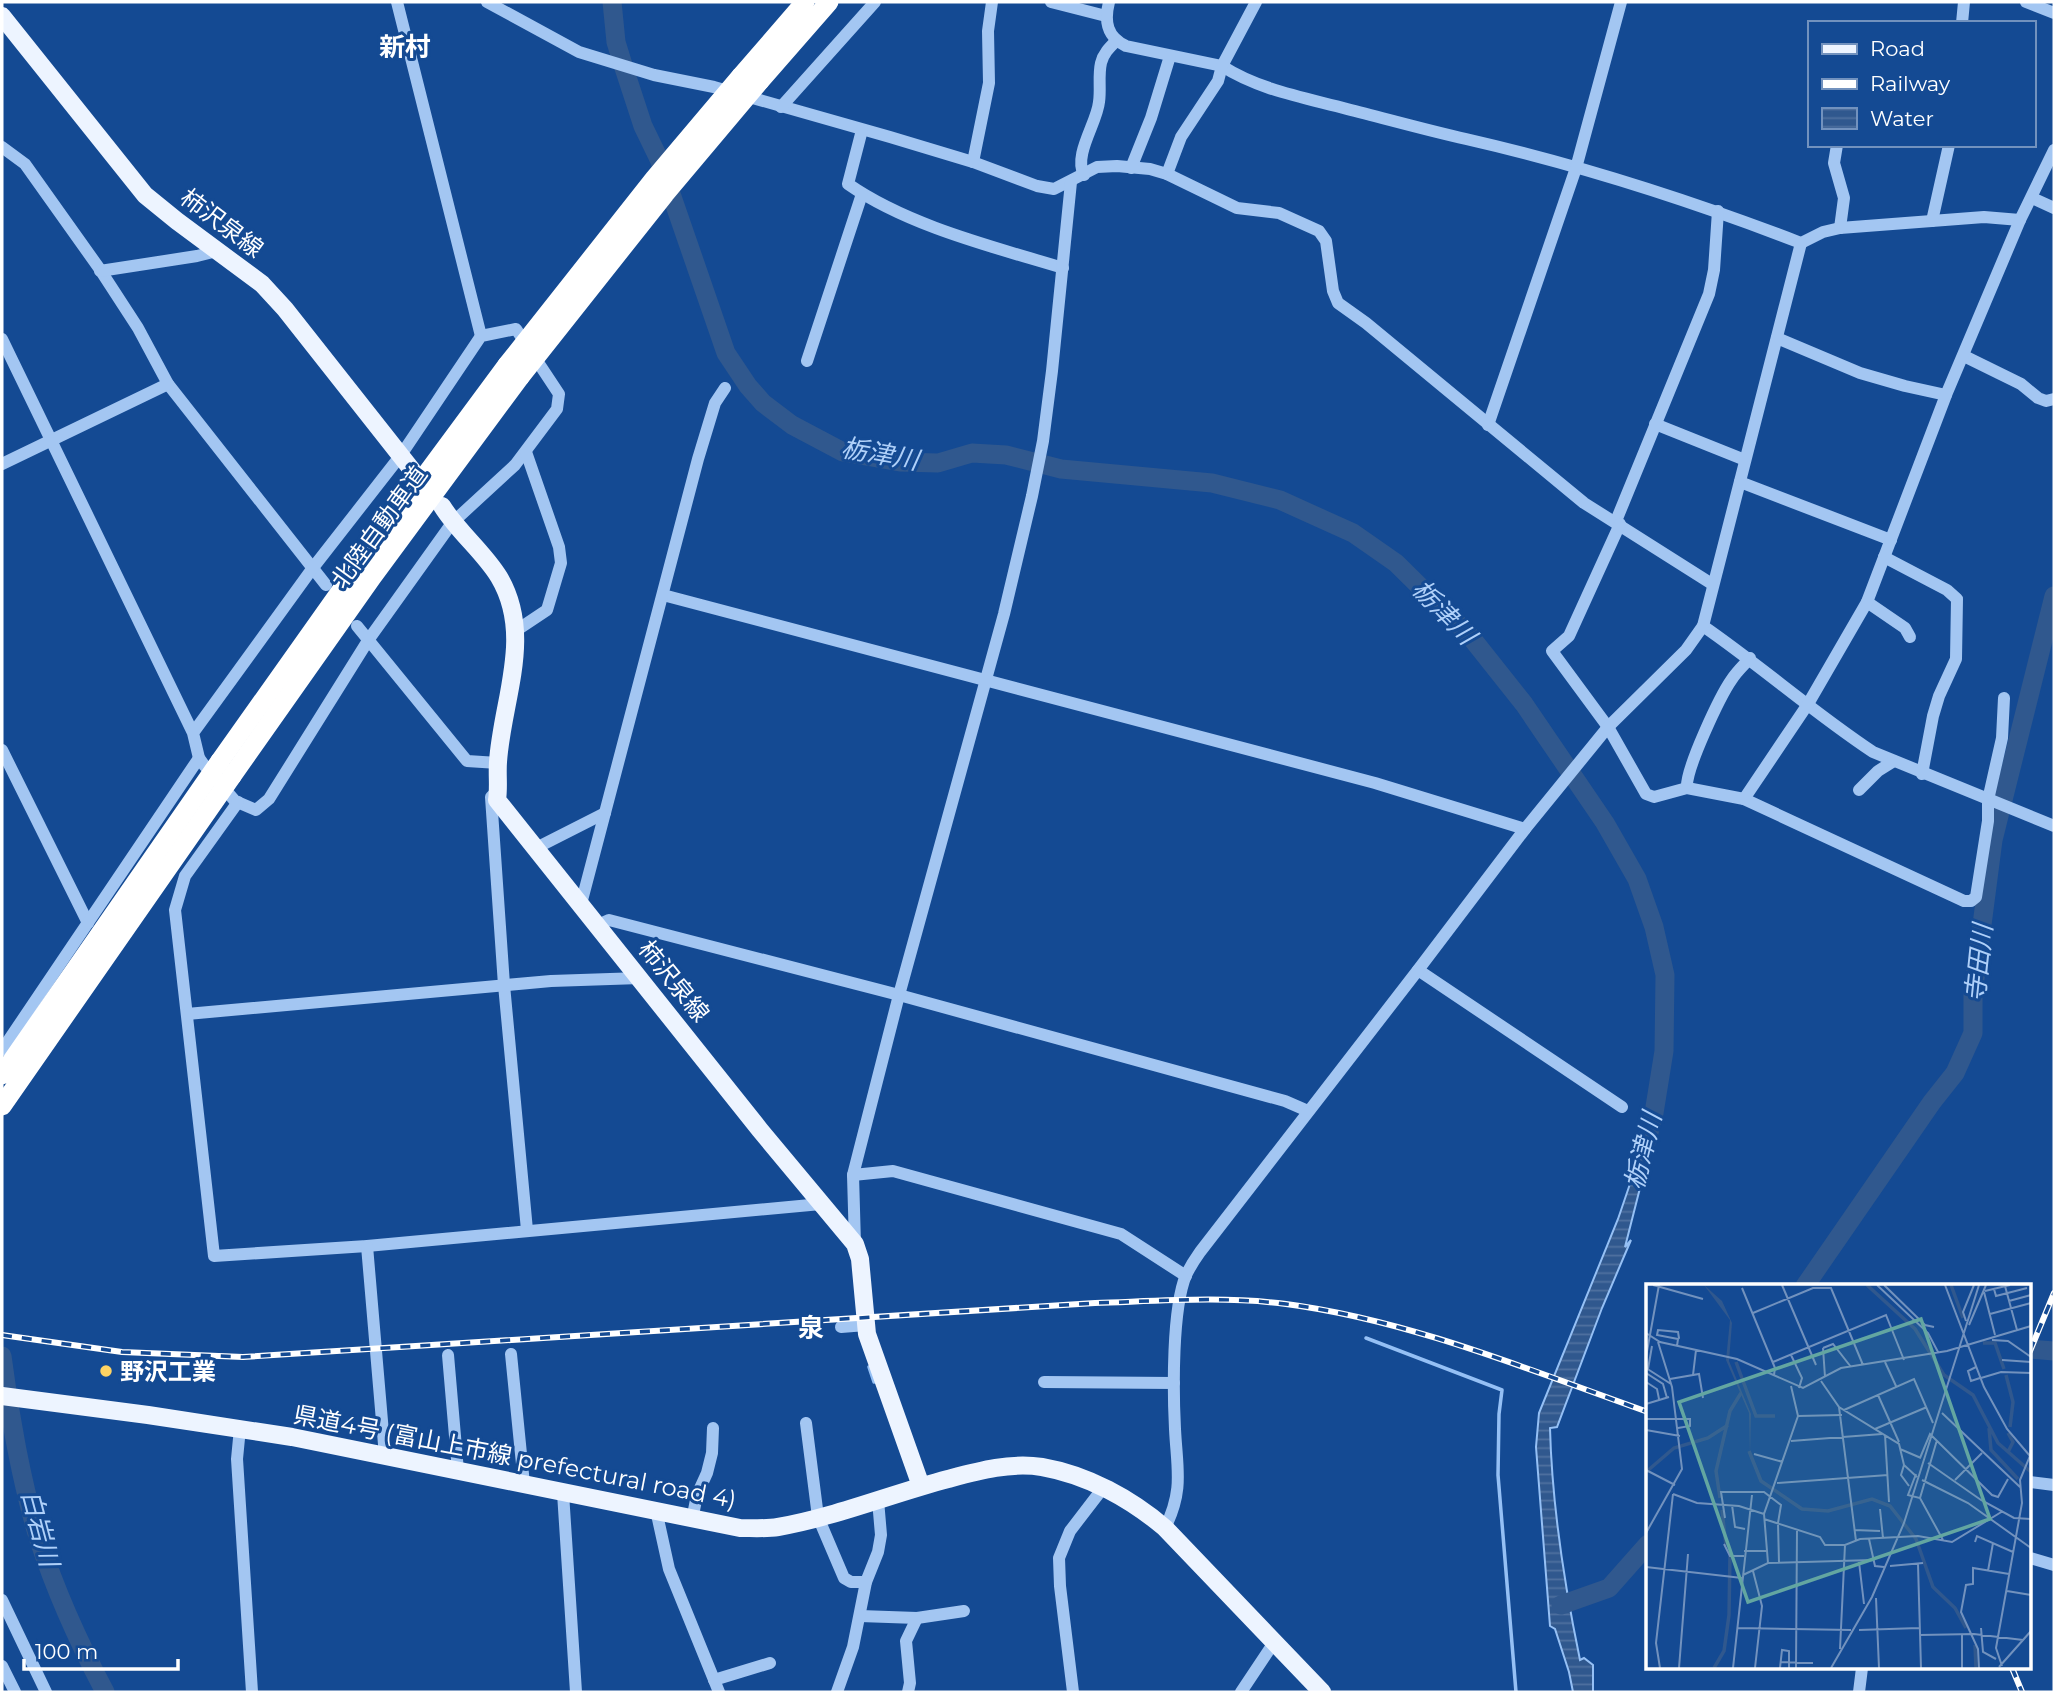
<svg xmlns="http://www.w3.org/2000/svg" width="2056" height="1694" font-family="Montserrat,'Noto Sans JP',sans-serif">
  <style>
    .water { fill: url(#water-rules); stroke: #95c0f5; stroke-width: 2 }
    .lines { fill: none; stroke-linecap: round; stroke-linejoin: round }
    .stream { stroke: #95c0f5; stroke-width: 3.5 }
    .river { stroke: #30588e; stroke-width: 19 }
    .minor { stroke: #a3c6f2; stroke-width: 12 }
    .major { stroke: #edf4ff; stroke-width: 18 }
    .highway { stroke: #fff; stroke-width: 19 }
    .rail-casing { stroke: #fff; stroke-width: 6 }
    .rail { stroke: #144a93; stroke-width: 3.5; stroke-dasharray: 10; stroke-linecap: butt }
    .highway-bridge { stroke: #fff; stroke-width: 19 }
    .poi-dot { fill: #ffd463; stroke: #144a93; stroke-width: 2.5 }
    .labels { text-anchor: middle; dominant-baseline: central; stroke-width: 6; stroke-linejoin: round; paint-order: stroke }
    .street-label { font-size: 24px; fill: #fff; stroke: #144a93 }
    .poi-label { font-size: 24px; font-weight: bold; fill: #fff; stroke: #144a93; text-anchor: start }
    .neighbourhood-label { font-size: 26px; font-weight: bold; fill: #fff; stroke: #144a93 }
    .water-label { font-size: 26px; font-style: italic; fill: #afd0f9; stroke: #144a93 }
    .inset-river { fill: none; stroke: #30588e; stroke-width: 3.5 }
    .inset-road { fill: none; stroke: #7292be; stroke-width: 2 }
    .view { fill: #63a6a1; fill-opacity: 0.15; stroke: #63a6a1; stroke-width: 3.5 }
    .inset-edge { fill: none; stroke: #fff; stroke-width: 3.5 }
  </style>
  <defs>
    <pattern id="water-rules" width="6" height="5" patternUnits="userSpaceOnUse" patternTransform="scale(1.75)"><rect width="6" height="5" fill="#30588e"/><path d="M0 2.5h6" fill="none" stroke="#4f719f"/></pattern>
  </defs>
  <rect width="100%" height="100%" fill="#144a93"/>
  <!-- water -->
  <path class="water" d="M1659,1099L1655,1129L1625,1247L1631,1240L1602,1308L1557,1427L1550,1428C1552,1507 1564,1583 1580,1660L1584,1658L1593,1665V1692H1573L1569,1672L1555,1629L1550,1626L1536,1447L1539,1413L1618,1219Z"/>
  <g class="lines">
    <!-- stream -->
    <g class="stream">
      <polyline points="1366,1338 1502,1390 1499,1414 1498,1475 1516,1692"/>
      <polyline points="869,1367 874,1382"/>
    </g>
    <!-- river -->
    <g class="river">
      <polyline points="612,2 616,42 624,68 643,126 659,159 726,353 748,386 763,403 792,425 843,452 900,462 938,463 972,453 1006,455 1061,469 1212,483 1280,500 1353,533 1396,563 1470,636 1524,704 1605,823 1637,879 1654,927 1665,975 1664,1051 1654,1113 1647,1140"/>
      <polyline points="1805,1286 1932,1102 1955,1073 1973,1033 1973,994 1993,840 2054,596"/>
      <polyline points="2030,1349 2054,1351"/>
      <path d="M2,1356C9,1413 22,1485 39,1540C56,1592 79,1643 105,1692"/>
      <polyline points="1561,1605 1609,1588 1648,1544"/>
    </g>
    <!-- minor -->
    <g class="minor">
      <polyline points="397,2 481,336"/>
      <polyline points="487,2 579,52 654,75 714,87 890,137 973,162 1037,186 1054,189 1097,167 1117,166 1150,169 1167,174 1237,208 1279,213 1319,231 1326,241 1333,291 1338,303 1366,323 1584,503 1712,584"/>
      <polyline points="1051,2 1106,16"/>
      <path d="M1109,2C1104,22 1107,37 1126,46L1222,66C1259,90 1306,98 1347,109C1387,119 1426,130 1466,139C1580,165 1692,201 1801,243L1823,232L1840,228L1984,217L2020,220"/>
      <polyline points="2026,2 2054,13"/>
      <polyline points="1962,23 1964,2"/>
      <polyline points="781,107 875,2"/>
      <path d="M862,130L848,184C908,226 994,247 1063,268"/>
      <polyline points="1837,145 1834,163 1844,198 1840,228"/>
      <polyline points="2,147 25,164 99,268 138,328 168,384 326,585"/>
      <polyline points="973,162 989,83 988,31 992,2"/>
      <polyline points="1131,168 1151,118 1170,56"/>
      <polyline points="1167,174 1181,137 1218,81 1222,66 1256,2"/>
      <path d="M1084,175C1073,155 1097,123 1099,102C1101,89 1098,76 1101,63C1103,54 1109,48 1116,41"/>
      <polyline points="2032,198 2054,208"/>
      <polyline points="1932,221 1949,145"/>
      <polyline points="100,271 197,256 217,251"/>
      <polyline points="1777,338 1860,373 1905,386 1946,395"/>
      <polyline points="2,339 193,733 199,758 204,765 235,801 256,810 269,799 369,639 452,523 515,465 557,409 559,394 516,329 481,336 401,455 312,569 193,733"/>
      <polyline points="1964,356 2021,384 2038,398 2046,401 2054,399"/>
      <polyline points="807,361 862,194"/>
      <polyline points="1655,424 1745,460"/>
      <polyline points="1488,425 1576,168 1621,2"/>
      <polyline points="2,464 168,384"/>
      <polyline points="1740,482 1891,540"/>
      <polyline points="1616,521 1709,294 1714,270 1718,211"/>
      <polyline points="1620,524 1569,636 1552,651 1608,727 1646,794 1654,797 1687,788 1744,799 1964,901 1971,901 1976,897 1988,821 1988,800 2002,738 2004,698"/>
      <polyline points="1884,557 1947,590 1957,599 1956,659 1939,696 1933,716 1922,774"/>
      <polyline points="663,595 1375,783 1525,829"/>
      <polyline points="1867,602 1905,628 1910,637"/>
      <polyline points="357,626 467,761 498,763"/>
      <path d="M1703,626C1761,666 1814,713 1873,752L2054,826"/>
      <polyline points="517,630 547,610 561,563 559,547 526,452"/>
      <polyline points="2,750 88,923"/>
      <path d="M1687,788C1685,770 1720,696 1732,679C1737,671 1744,665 1750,658"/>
      <polyline points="1859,790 1878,771 1894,761"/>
      <polyline points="495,793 491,797 504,985 527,1230"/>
      <polyline points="1744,799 1808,704 1867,602 1946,395 2020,220 2054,150"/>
      <polyline points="238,802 185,876 175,910 214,1256 367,1246 821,1204"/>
      <polyline points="536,848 605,813"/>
      <polyline points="581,904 698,459 715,403 725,388"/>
      <polyline points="598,925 609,920 899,995 1285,1101 1308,1111"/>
      <polyline points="1418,970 1622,1107"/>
      <polyline points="187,1014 551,981 640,978"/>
      <polyline points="2,1050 199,758"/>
      <polyline points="853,1175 893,1171 1121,1234 1186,1276"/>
      <polyline points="855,1244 853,1175 899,995 1004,614 1032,496 1043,441 1052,371 1071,182"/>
      <polyline points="367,1246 385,1456"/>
      <polyline points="841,1327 866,1325"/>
      <polyline points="511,1354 524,1484"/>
      <polyline points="448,1355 458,1471"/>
      <polyline points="1044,1382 1174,1383"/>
      <polyline points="806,1423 818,1517 844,1578 851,1582 866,1582"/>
      <polyline points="240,1428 237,1459 252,1692"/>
      <polyline points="2030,1482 2054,1485"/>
      <polyline points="563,1493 576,1692"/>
      <polyline points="659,1513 658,1519 669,1569 719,1692"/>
      <polyline points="692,1520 697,1495 707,1473 712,1453 713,1428"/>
      <path d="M1165,1528C1184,1490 1177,1469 1175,1429C1173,1391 1172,1309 1186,1275C1190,1267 1195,1259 1200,1252L1418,970L1525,829L1608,727L1686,650L1703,626L1801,243"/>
      <polyline points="2030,1558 2054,1565"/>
      <polyline points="2,1600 46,1692"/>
      <polyline points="860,1616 917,1618 964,1611"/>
      <polyline points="2,1666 15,1692"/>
      <polyline points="714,1680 770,1663"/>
      <polyline points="837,1692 853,1647 866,1582 878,1552 881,1535 878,1500"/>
      <polyline points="908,1692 910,1683 906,1641 917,1618"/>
      <polyline points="1073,1692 1060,1586 1059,1558 1070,1531 1103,1488"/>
      <polyline points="1241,1692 1275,1641"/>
      <polyline points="1859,1692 1862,1668"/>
    </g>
    <!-- major -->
    <g class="major">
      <polyline points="2,16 145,195 177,221 262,284 285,309 412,470"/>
      <path d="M442,506C458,532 483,551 499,577C534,636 502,700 498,762C497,775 499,787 497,800L760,1130L855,1244L860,1259L867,1334L921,1486"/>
      <path d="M2,1396L148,1415L292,1437L740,1528C753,1528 766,1529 778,1527C835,1517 891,1494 948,1479C978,1471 1010,1462 1042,1467C1088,1475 1131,1499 1165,1528L1322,1692"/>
    </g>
    <!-- highway -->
    <g class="highway">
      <polyline points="741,76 805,2"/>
      <polyline points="760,81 829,2"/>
      <polyline points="220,761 359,565 507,365"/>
      <polyline points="232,776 373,576 520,377"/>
    </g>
    <defs>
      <g id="rail">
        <path d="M2,1335L122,1352L243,1357L1095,1303C1159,1301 1223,1296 1286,1304C1409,1320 1532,1371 1648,1412"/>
        <polyline points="2030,1351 2054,1293"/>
        <polyline points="2012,1668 2022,1692"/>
      </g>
    </defs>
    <!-- rail casing -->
    <use href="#rail" class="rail-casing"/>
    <!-- rail -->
    <use href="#rail" class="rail"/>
    <!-- highway-bridge -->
    <g class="highway-bridge">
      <polyline points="507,365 654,179 741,76"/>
      <polyline points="520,377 665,194 760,81"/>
      <polyline points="2,1075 220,761"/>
      <polyline points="2,1106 232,776"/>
    </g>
  </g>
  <!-- markers -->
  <circle class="poi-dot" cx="106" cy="1371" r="7"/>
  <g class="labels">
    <!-- street labels -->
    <g class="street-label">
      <text transform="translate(222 223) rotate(37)">柿沢泉線</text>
      <text transform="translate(379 527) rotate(-54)">北陸自動車道</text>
      <text transform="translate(674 981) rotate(51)">柿沢泉線</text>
      <text transform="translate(515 1457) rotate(11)">県道4号 (富山上市線 prefectural road 4)</text>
    </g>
    <!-- poi labels -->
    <g class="poi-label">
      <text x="120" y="1371">野沢工業</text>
    </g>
    <!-- neighbourhood labels -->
    <g class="neighbourhood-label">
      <text x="405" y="47">新村</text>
      <text x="811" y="1328">泉</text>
    </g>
    <!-- water labels -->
    <g class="water-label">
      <text transform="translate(880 454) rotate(10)">栃津川</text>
      <text transform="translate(1444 612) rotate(46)">栃津川</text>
      <text transform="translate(1979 963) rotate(-84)">寺田川</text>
      <text transform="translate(1643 1151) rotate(-76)">栃津川</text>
      <text transform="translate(40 1528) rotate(75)">白岩川</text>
    </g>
  </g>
  <!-- overview -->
  <g transform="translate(1646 1284)">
    <rect width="385" height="385" fill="#144a93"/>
    <path d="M58,1L76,17L86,39L83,77L105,130L104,172L103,129L80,76L84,36Z" fill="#30588e"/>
    <path class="inset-river" d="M221,1L269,45L298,91L327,111L352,159L385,188M305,1L317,34M337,59H349L358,85M90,78L110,132H129M360,91L367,118L364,143M343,144L345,166L372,195M103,167L115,197L156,225L182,227L226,215L244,222L270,255L287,303L309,324L320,344M362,168L367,158L362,149M0,188L28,164L62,154L82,141M74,214L70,187L84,127L95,109M76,226L80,262M329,361L330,384M68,384L78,367L83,331L84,270"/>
    <path class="inset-road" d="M7,1L57,15M136,1L170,81M231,1L282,49L292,68M238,1L279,41L288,43M299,1L338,103L361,145L384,172L374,196L376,219L350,364L356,382M359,2L371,46M96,4L129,84L128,91M348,5L350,12L381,4M339,7L364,1M338,8L349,51M363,17L385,11M107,29L167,4H185L217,81M344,30L385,19M320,37L317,28L328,1M323,41L340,1M0,49L14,58L91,75L157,104L195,84L301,67L385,42M346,56L362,57L385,73M31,62L32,55L33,54L32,48L12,46L11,51L32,55M177,64L187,60L205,83M177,64L179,93M145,71L156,94L153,104M0,73L13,1M356,76L385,78M127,78L240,31L258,76M239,78L250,102M330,83L322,87L325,97L334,94M0,84L25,100M2,85L6,62M0,89L17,100L21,114M47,91L50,66M335,94L355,88L385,89M24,95L53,90L57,114M175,97L193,123L253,160L258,181L271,193M0,98L11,105L13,115M232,111L253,158M0,120L23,113M193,123L210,257M198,126L268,95L287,139M296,129L374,203M152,132L196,131M0,135H44V142L32,144M229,145L281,123M0,146L34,152M239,151L243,218M145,157L236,150M254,165L275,174M108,170L137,178M274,174L284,150L346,211L352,213L362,195M282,179L335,216L368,234L385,235M258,181L255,191L263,202M0,186L29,201M270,190L262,211L274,214L297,256M276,196L322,219L385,264M309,196L336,169M131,199L242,191M27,210L51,219L93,222L118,230M274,214L291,156M86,221L89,243L99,245M234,225L237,254M79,234L75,208H118L135,221L132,239M118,235L174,253L179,261H199L214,255L272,252L306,258L357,227M132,239L133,279M208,246L234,247M0,249L36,185L26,103L12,58M223,255L229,282L238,283M329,258L331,252L367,268M78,260L84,272H98M98,267H121M213,278L218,320M122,279L118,230L152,132L145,102M272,280L275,384M244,282L277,279M0,283L96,294M107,287L116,322L109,384M342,287L347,259M97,291L122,279L227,276M361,307L385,311M230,314L233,384M92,344L205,346M335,344L337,368L350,375M213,346L273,344M316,350V384M274,351L328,350L377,356M194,365L199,261M135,378L167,379M353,383L385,347M14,384L10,359L27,210M33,384L42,270M87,384L106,211M134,384L136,366L143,367V384M150,384L151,245M185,384L226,313L258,239L333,1M333,384L332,365L315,328L320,301L327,300V284L363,290"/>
    <path class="view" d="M275,35L344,235L102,318L33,118Z"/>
    <rect width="385" height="385" class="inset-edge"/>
  </g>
  <!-- border -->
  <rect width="2056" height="1694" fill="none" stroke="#ffffff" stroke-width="7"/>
  <!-- legend -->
  <rect x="1808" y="21" width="228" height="126" fill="#144a93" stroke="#7292be" stroke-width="2"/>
  <rect x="1822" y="44" width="35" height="10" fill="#edf4ff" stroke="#7292be" stroke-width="2"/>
  <text x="1870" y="56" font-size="21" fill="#ffffff">Road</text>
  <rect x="1822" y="79" width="35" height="10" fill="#ffffff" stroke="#7292be" stroke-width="2"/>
  <text x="1870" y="91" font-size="21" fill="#ffffff">Railway</text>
  <rect x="1822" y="108" width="35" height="21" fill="url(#water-rules)" stroke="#7292be" stroke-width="2"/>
  <text x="1870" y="126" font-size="21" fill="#ffffff">Water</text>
  <!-- scale -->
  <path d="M24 1659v10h154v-10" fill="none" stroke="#ffffff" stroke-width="3.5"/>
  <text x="35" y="1659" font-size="21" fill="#ffffff" stroke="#144a93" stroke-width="5" paint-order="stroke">100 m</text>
</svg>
